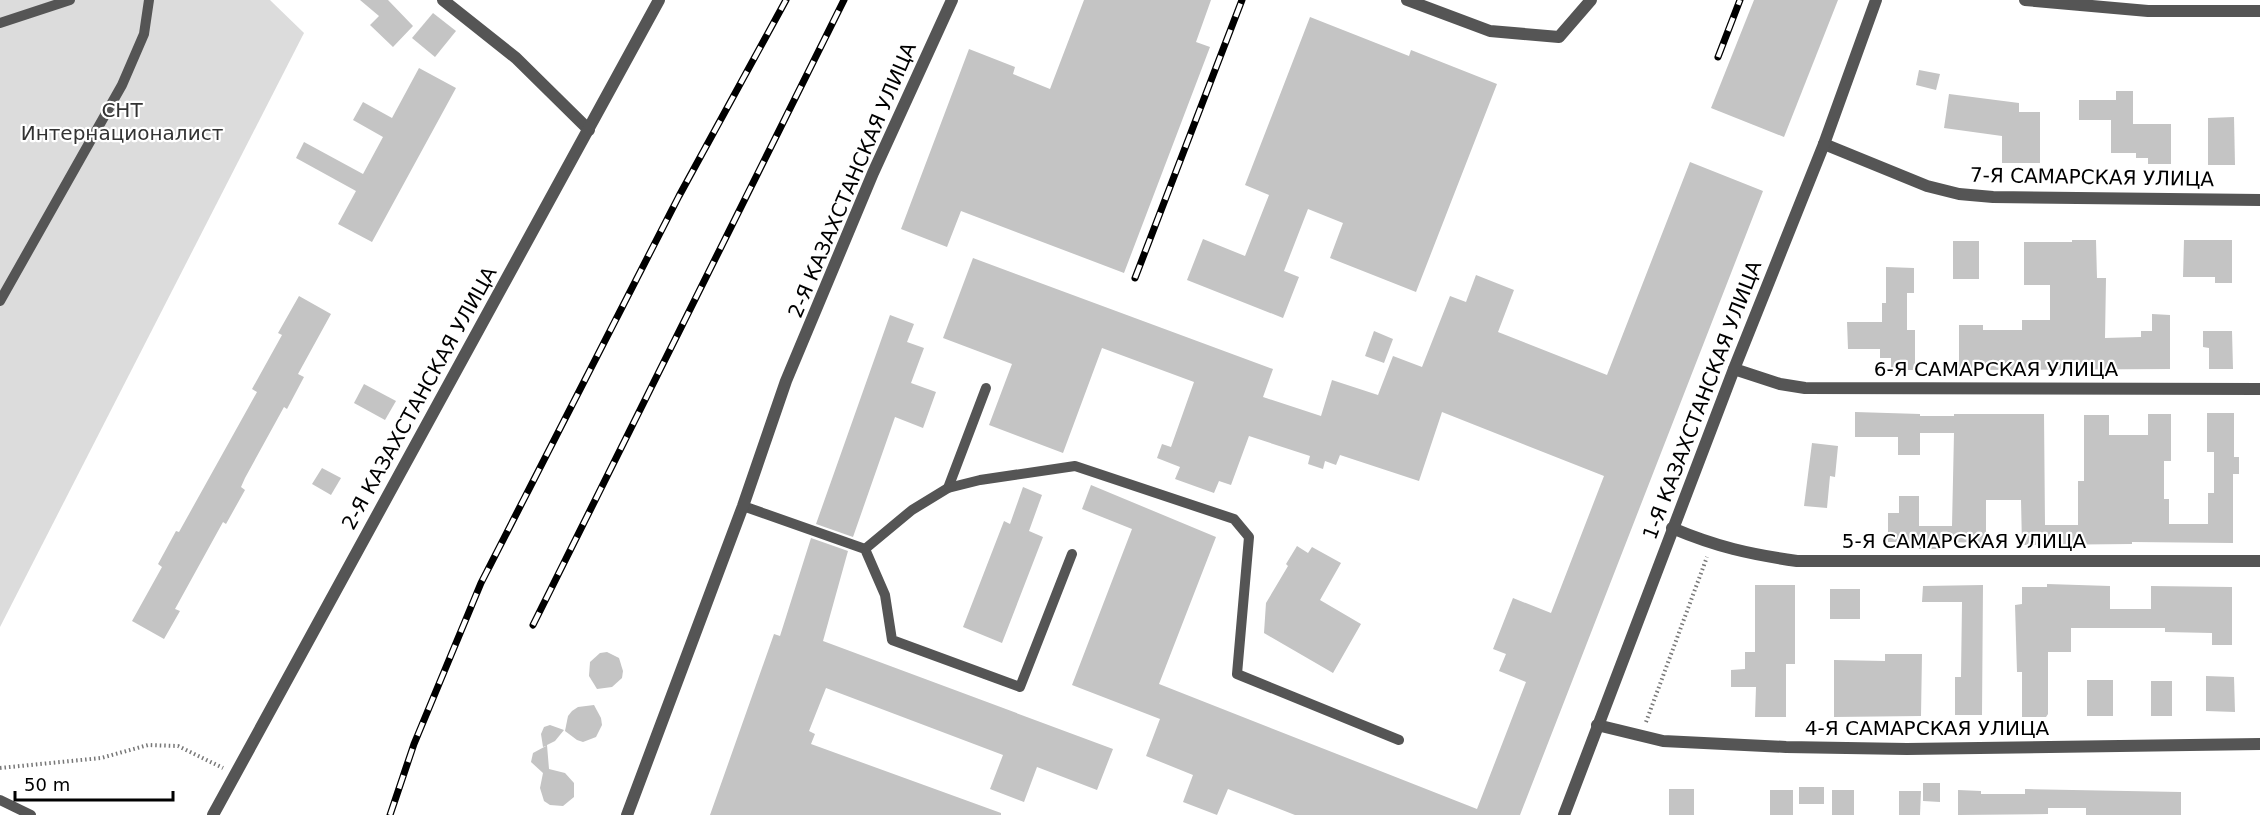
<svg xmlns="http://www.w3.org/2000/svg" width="2260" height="815" font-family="'DejaVu Sans',sans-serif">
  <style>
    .green { fill: #dcdcdc }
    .building { fill: #c4c4c4 }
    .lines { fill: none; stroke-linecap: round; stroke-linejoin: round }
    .path { stroke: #777; stroke-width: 4; stroke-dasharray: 1.5 3; stroke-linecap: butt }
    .service { stroke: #555; stroke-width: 10 }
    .minor { stroke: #555; stroke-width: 12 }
    .tertiary { stroke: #555; stroke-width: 12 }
    .rail-casing { stroke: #000; stroke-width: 7 }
    .rail { stroke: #fff; stroke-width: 4.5; stroke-dasharray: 14; stroke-linecap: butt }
    .labels { text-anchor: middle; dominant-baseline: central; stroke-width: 4.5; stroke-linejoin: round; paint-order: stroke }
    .park-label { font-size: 20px; fill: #333; stroke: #fff }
    .street-label { font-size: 20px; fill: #000; stroke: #fff }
  </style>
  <rect width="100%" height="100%" fill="#fff"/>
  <!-- green -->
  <polygon class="green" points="0,0 270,0 304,33 0,627"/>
  <!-- building -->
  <g class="building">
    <polygon points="360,0 388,0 413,26 393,47 370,25 379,16"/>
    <polygon points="1084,0 1211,0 1196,42 1210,47 1124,273 961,211 947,247 901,229 969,49 1015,67 1013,74 1050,89"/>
    <polygon points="1754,0 1838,0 1784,137 1711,108"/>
    <polygon points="433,13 456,31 435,57 412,38"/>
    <polygon points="1310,17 1409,56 1411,50 1497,84 1416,292 1330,258 1343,223 1308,209 1284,271 1299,277 1283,318 1187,280 1203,239 1245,256 1269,195 1245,185"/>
    <polygon points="419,68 456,88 372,242 338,224 356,191 296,158 304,142 363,174 383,137 353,120 363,102 392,118"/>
    <polygon points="1919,70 1940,74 1936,90 1916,85"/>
    <polygon points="2116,91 2133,91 2133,124 2171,124 2171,164 2148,164 2148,158 2136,158 2136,153 2111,153 2111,120 2079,120 2079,100 2116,100"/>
    <polygon points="1949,94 2019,103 2019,112 2040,112 2040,163 2002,163 2002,136 1944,128"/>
    <polygon points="2234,117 2235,165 2208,165 2208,118"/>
    <polygon points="1690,162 1763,191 1520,815 1295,815 1228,789 1217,815 1183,802 1193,775 1146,756 1160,719 1072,685 1132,529 1082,509 1091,485 1216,537 1159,684 1477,809 1526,682 1499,671 1506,654 1493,649 1513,598 1551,613 1604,476 1442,412 1419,481 1340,455 1336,465 1325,461 1323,469 1308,464 1310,456 1249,436 1231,485 1219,481 1214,493 1175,479 1180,467 1157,458 1162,444 1171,447 1194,382 1102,348 1063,453 989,425 1012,364 943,338 973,258 1273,369 1263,397 1321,416 1332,380 1378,395 1393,356 1422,367 1450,296 1466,302 1476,275 1514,290 1498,332 1607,375"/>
    <polygon points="2072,240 2096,240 2097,278 2106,278 2105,338 2141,337 2141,331 2152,331 2152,314 2170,315 2170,369 1959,370 1959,325 1983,325 1983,330 2022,330 2022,320 2050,320 2050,285 2024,285 2024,242 2072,242"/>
    <polygon points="2184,240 2232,240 2232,283 2215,283 2215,277 2183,277"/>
    <rect x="1953" y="241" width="26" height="38"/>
    <polygon points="1886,267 1914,268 1914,293 1907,293 1907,330 1915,330 1915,370 1891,370 1891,358 1880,358 1880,349 1848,349 1847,322 1882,322 1882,303 1886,303"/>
    <polygon points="299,296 331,314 298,374 304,377 287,409 284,407 245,478 241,487 245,490 226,524 223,522 175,609 180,611 164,639 132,621 162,567 158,564 176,531 179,532 257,392 252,389 282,335 278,333"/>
    <polygon points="890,315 914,324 907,342 924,348 911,383 936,392 923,428 895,417 853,537 816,524"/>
    <polygon points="1374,331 1393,339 1384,363 1365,356"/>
    <polygon points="2203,331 2232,331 2233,369 2209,369 2209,348 2203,347"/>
    <polygon points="364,384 396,401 385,420 354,403"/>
    <polygon points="1855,412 1920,414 1920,416 1954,416 1954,414 2044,414 2045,525 2078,525 2078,481 2084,481 2084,415 2109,415 2109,435 2148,435 2148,414 2171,414 2171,461 2164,461 2164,499 2169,499 2169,524 2208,524 2208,493 2214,493 2214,452 2207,452 2207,413 2234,413 2234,457 2239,457 2239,474 2233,474 2233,543 2132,542 2132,544 2022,545 2021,500 1986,500 1986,543 1946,542 1946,549 1919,549 1919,542 1888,542 1888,513 1899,513 1899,496 1919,496 1919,526 1952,526 1954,433 1920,433 1920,455 1898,455 1898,437 1855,437"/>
    <polygon points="1812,443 1838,446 1835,477 1830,476 1827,508 1804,506"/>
    <polygon points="322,468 341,478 331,495 312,484"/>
    <polygon points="1023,487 1042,495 1029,531 1043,537 1002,643 963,627 1004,521 1010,524"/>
    <polygon points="811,538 848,551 823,641 1113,749 1097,790 1037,767 1024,802 990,789 1003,755 826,688 809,731 815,734 811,744 1001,813 1001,815 710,815 774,634 780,636"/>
    <polygon points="1297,546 1308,553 1312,547 1341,563 1320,600 1361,624 1333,673 1264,633 1266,603 1288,566 1286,564"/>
    <polygon points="2047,584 2110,586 2110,609 2151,609 2151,586 2232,587 2232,645 2212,645 2212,633 2165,632 2165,628 2071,628 2071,652 2048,652 2048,714 2046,717 2022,717 2022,672 2017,672 2015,605 2022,604 2022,587 2047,587"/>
    <polygon points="1755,585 1795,585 1795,664 1786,664 1786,717 1755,717 1756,687 1731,687 1731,670 1745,669 1745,652 1755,652"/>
    <polygon points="1983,585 1982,715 1955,715 1955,677 1961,677 1962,602 1922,602 1923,586"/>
    <rect x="1830" y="589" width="30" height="30"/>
    <polygon points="607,652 619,658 623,671 622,678 612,687 597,689 589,676 590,662 600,653"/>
    <polygon points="1885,654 1922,654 1921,716 1834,717 1834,660 1885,661"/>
    <polygon points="2206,676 2234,677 2235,712 2206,711"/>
    <rect x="2087" y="680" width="26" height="36"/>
    <rect x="2151" y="681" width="21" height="35"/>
    <polygon points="594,705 601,718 602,725 596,737 583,742 577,740 565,731 568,716 572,711 578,707"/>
    <polygon points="550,725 564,730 555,741 547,745 549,769 565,773 574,783 574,797 563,806 550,805 544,801 540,788 543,773 531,762 533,753 546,746 543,747 541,734 544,727"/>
    <polygon points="1923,783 1940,783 1940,802 1923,801"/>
    <rect x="1799" y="787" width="25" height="17"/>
    <rect x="1669" y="789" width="25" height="26"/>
    <polygon points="2025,789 2181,792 2181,815 2086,815 2086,808 2048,808 2048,814 1958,815 1958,790 1981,791 1981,794 2025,794"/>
    <rect x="1770" y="790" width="23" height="25"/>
    <rect x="1832" y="790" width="22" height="25"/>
    <polygon points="1899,791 1921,791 1920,815 1899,815"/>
  </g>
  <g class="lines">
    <!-- path -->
    <g class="path">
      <polyline points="1646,722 1707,557"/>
      <polyline points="0,768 101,758 148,745 178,746 223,768"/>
    </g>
    <!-- service -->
    <g class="service">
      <polyline points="0,23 70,0"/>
      <polyline points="0,301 122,85 144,34 149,0"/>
      <polyline points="948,488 986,388"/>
      <polyline points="743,506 865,549 885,595 892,640 1020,687 1072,554"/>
      <polyline points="865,549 912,510 948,488 980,480 1075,466 1234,519 1249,537 1237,674 1399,740"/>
      <polyline points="0,800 31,815"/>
    </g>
    <!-- minor -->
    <g class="minor">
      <polyline points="443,0 516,58 589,130"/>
      <polyline points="1407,0 1490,31 1559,37 1591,0"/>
      <polyline points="2025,0 2148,11 2260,11"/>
      <polyline points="1824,144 1927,186 1959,194 1993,197 2260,200"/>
      <polyline points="1734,369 1780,384 1805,388 2260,389"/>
      <path d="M1672,528C1717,547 1749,554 1797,561H2260"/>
      <polyline points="1597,725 1663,741 1786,747 1907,749 2260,744"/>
      <polyline points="627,815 743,506 786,381 873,173 952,0"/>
    </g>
    <!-- tertiary -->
    <g class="tertiary">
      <polyline points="213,815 659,0"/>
      <polyline points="1564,815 1734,369 1824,144 1876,0"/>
    </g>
    <defs>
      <g id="rail">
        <polyline points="1718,57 1740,0"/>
        <polyline points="1135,278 1242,0"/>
        <polyline points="533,625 844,0"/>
        <polyline points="390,815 414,744 481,583 679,196 786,0"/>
      </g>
    </defs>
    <!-- rail casing -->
    <use href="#rail" class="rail-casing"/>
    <!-- rail -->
    <use href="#rail" class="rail"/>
  </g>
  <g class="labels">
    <!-- park labels -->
    <g class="park-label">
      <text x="122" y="110">СНТ<tspan x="122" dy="23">Интернационалист</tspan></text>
    </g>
    <!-- street labels -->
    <g class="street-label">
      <text transform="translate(2092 177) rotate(1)">7-Я САМАРСКАЯ УЛИЦА</text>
      <text transform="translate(852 180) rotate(-67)">2-Я КАЗАХСТАНСКАЯ УЛИЦА</text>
      <text x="1996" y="369">6-Я САМАРСКАЯ УЛИЦА</text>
      <text transform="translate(419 398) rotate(-61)">2-Я КАЗАХСТАНСКАЯ УЛИЦА</text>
      <text transform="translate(1702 400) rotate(-69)">1-Я КАЗАХСТАНСКАЯ УЛИЦА</text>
      <text x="1964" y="541">5-Я САМАРСКАЯ УЛИЦА</text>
      <text x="1927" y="728">4-Я САМАРСКАЯ УЛИЦА</text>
    </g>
  </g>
  <!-- scale -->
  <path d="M15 791v9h158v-9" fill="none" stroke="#000000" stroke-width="3"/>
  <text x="24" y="791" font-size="18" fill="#000000" stroke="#ffffff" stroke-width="4.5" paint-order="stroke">50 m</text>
</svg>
